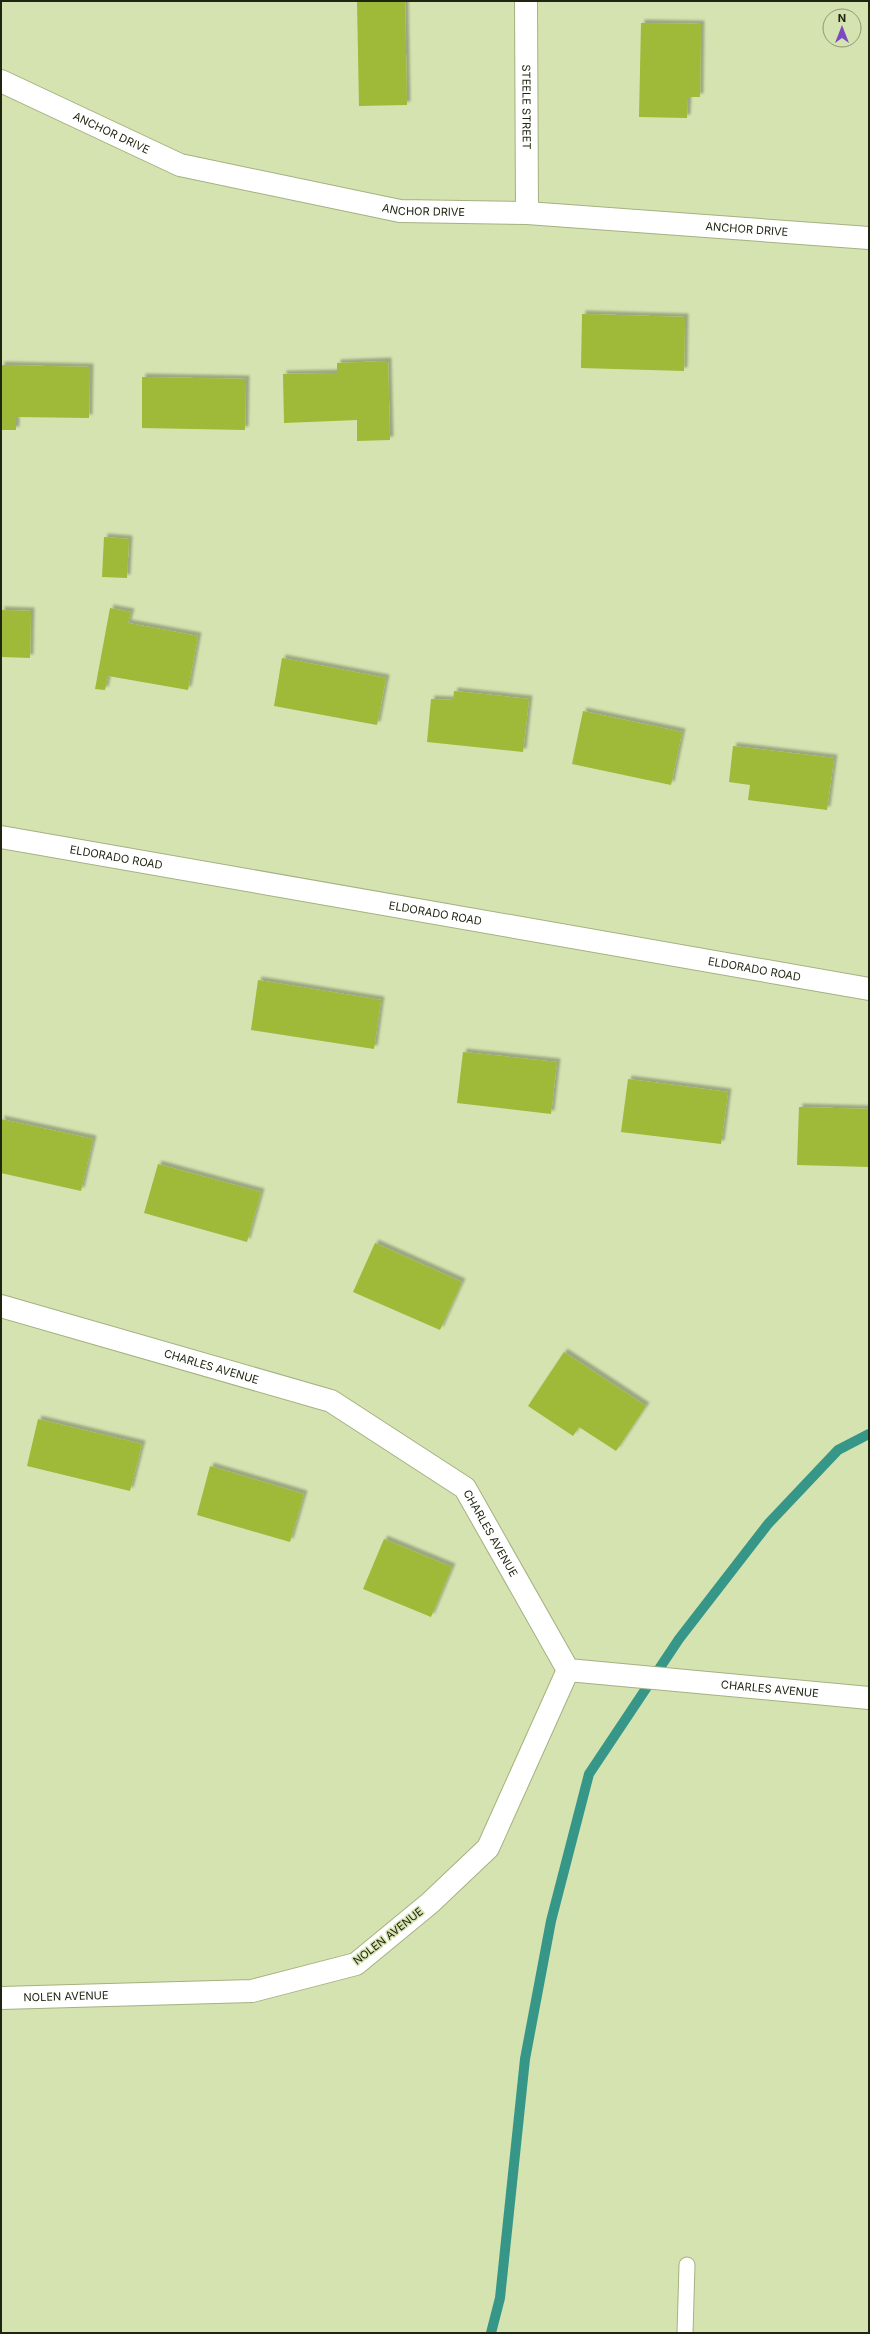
<svg xmlns="http://www.w3.org/2000/svg" width="870" height="2334" font-family="Inter,sans-serif">
  <style>
    .lines { fill: none; stroke-linecap: round; stroke-linejoin: round }
    .stream { stroke: #369687; stroke-width: 10 }
    .building { fill: #9fb937; filter: url(#shadow) }
    .lane-casing { stroke: #a4b180; stroke-width: 17 }
    .street-casing { stroke: #a4b180; stroke-width: 24 }
    .secondary-casing { stroke: #a4b180; stroke-width: 24 }
    .lane { stroke: #fff; stroke-width: 15 }
    .street { stroke: #fff; stroke-width: 22 }
    .secondary { stroke: #fff; stroke-width: 22 }
    .labels { text-anchor: middle; dominant-baseline: central; stroke-width: 3; stroke-linejoin: round; paint-order: stroke }
    .street-label { font-size: 11px; fill: #202512; stroke: #d5e3b0 }
  </style>
  <defs>
    <filter id="shadow"><feDropShadow dx="3.5" dy="-3.5" stdDeviation="1" flood-color="#0004"/></filter>
  </defs>
  <rect width="100%" height="100%" fill="#d5e3b0"/>
  <g class="lines">
    <!-- stream -->
    <polyline class="stream" points="491,2333 500,2298 525,2059 551,1921 589,1774 679,1639 768,1524 838,1450 869,1434"/>
  </g>
  <!-- building -->
  <g class="building">
    <polygon points="405,1 407,105 359,106 357,2"/>
    <polygon points="641,23 701,24 700,97 688,97 687,118 639,117"/>
    <polygon points="582,314 685,317 684,371 581,368"/>
    <polygon points="388,361 390,440 357,441 357,420 284,423 283,374 337,373 337,363"/>
    <polygon points="1,365 90,367 89,418 16,417 16,430 1,430"/>
    <polygon points="142,377 246,379 245,430 142,428"/>
    <polygon points="104,537 129,539 127,578 102,577"/>
    <polygon points="110,608 131,612 128,623 198,636 188,690 108,676 105,690 95,689"/>
    <polygon points="1,610 31,611 30,658 1,657"/>
    <polygon points="282,658 386,678 377,725 274,706"/>
    <polygon points="454,691 529,699 523,752 427,742 431,699 453,700"/>
    <polygon points="583,711 682,732 671,785 572,764"/>
    <polygon points="733,746 834,758 827,810 748,800 750,785 729,782"/>
    <polygon points="258,980 381,1000 374,1049 251,1030"/>
    <polygon points="463,1052 557,1062 551,1114 457,1103"/>
    <polygon points="628,1079 728,1092 721,1144 621,1132"/>
    <polygon points="799,1107 869,1109 869,1167 797,1165"/>
    <polygon points="1,1119 93,1139 81,1191 1,1173"/>
    <polygon points="158,1164 261,1192 247,1242 144,1213"/>
    <polygon points="375,1243 462,1282 440,1330 353,1292"/>
    <polygon points="564,1352 646,1406 616,1451 579,1427 573,1436 528,1406"/>
    <polygon points="38,1419 142,1444 130,1491 27,1466"/>
    <polygon points="210,1466 304,1494 290,1542 197,1515"/>
    <polygon points="384,1539 452,1567 431,1617 363,1589"/>
  </g>
  <g class="lines">
    <defs>
      <polyline id="lane" points="685,2333 687,2265"/>
      <g id="street">
        <path id="s1" d="M526,1L527,213"/>
        <path id="s2" d="M1,81L180,165L400,211L527,213L869,238"/>
        <path id="s3" d="M1,1306L331,1401L465,1488L568,1670L869,1698"/>
        <path id="s4" d="M1,1998L252,1991L356,1964L430,1903L488,1848L568,1670"/>
      </g>
      <g id="secondary">
        <path id="s5" d="M1,837L869,989"/>
      </g>
    </defs>
    <!-- lane casing -->
    <use href="#lane" class="lane-casing"/>
    <!-- street casing -->
    <use href="#street" class="street-casing"/>
    <!-- secondary casing -->
    <use href="#secondary" class="secondary-casing"/>
    <!-- lane -->
    <use href="#lane" class="lane"/>
    <!-- street -->
    <use href="#street" class="street"/>
    <!-- secondary -->
    <use href="#secondary" class="secondary"/>
  </g>
  <g class="labels">
    <!-- street labels -->
    <g class="street-label">
      <text stroke="none"><textPath href="#s1" startOffset="106">STEELE STREET</textPath></text>
      <text stroke="none"><textPath href="#s2" startOffset="122">ANCHOR DRIVE</textPath></text>
      <text stroke="none"><textPath href="#s2" startOffset="446">ANCHOR DRIVE</textPath></text>
      <text stroke="none"><textPath href="#s2" startOffset="770">ANCHOR DRIVE</textPath></text>
      <text stroke="none"><textPath href="#s5" startOffset="117">ELDORADO ROAD</textPath></text>
      <text stroke="none"><textPath href="#s5" startOffset="441">ELDORADO ROAD</textPath></text>
      <text stroke="none"><textPath href="#s5" startOffset="765">ELDORADO ROAD</textPath></text>
      <text stroke="none"><textPath href="#s3" startOffset="219">CHARLES AVENUE</textPath></text>
      <text stroke="none"><textPath href="#s3" startOffset="555">CHARLES AVENUE</textPath></text>
      <text stroke="none"><textPath href="#s3" startOffset="915">CHARLES AVENUE</textPath></text>
      <text transform="translate(388 1936) rotate(-38)">NOLEN AVENUE</text>
      <text stroke="none"><textPath href="#s4" startOffset="65">NOLEN AVENUE</textPath></text>
    </g>
  </g>
  <!-- border -->
  <rect width="870" height="2334" fill="none" stroke="#202512" stroke-width="4"/>
  <!-- north arrow -->
  <g transform="translate(842 28)"><circle r="19" fill="#d5e3b0" stroke="#8d9771"/>
  <path d="M0-3L7 15L0 10L-7 15Z" fill="#7d49c1"/>
  <text y="-6" font-size="11" font-weight="bold" text-anchor="middle" fill="#202512">N</text>
  </g>
</svg>
